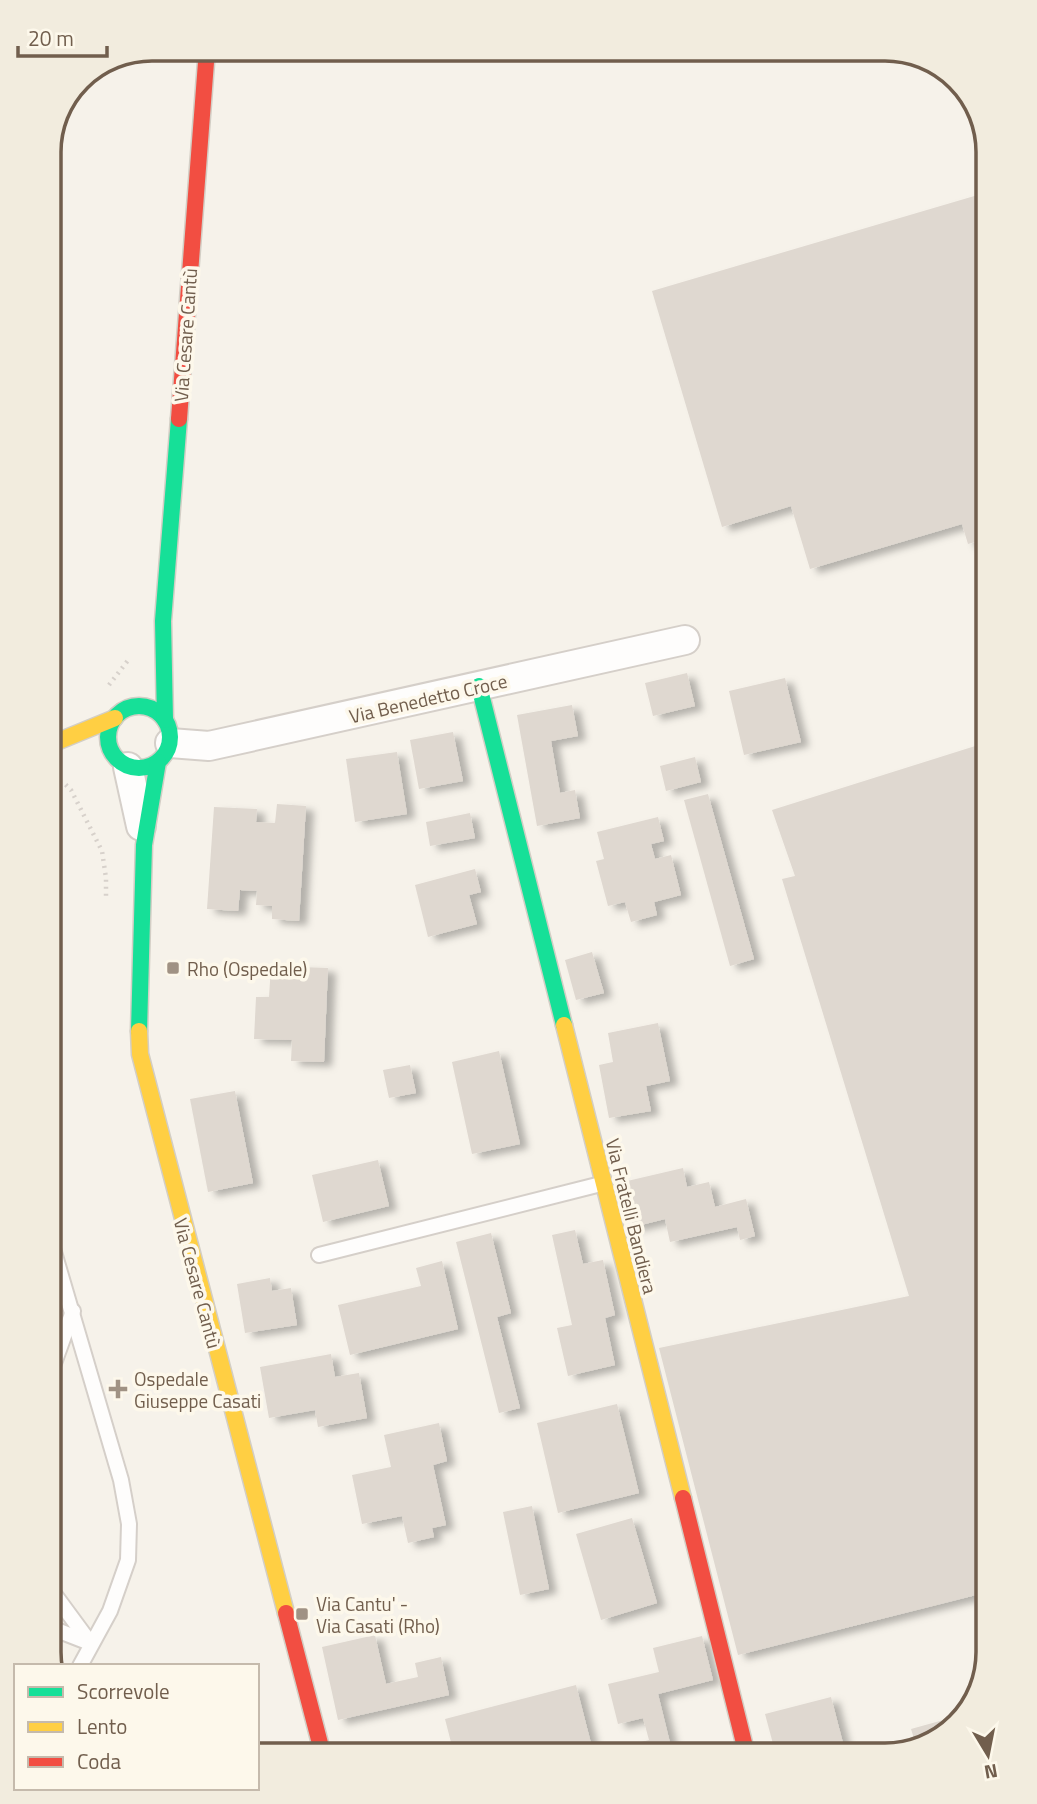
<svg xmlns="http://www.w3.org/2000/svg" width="1037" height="1804" font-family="'Titillium Web',sans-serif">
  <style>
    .building { fill: #dfd8d0; filter: url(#shadow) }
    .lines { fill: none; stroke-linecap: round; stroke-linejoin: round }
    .lane-casing { stroke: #d5cfc9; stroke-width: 18 }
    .street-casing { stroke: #d5cfc9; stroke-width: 32 }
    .fast-casing { stroke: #d3cec5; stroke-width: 19 }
    .slow-casing { stroke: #d3cec5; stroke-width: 19 }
    .jam-casing { stroke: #d3cec5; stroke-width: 19 }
    .path { stroke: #d7d1cb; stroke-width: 4.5; stroke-dasharray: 2 5; stroke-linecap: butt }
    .lane { stroke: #fefdfc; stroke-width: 14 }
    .street { stroke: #fefdfc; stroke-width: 28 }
    .fast { stroke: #16e098; stroke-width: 16 }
    .slow { stroke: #ffcf43; stroke-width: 16 }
    .jam { stroke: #f24e42; stroke-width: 16 }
    .poi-dot { fill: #a09284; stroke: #fdf8eb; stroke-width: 2.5 }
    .labels { text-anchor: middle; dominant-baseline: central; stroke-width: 7; stroke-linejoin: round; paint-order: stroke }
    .street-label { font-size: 19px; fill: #715e4d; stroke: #fdf8eb }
    .poi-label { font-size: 19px; fill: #715e4d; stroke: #fdf8eb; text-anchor: start }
    .rim { fill: none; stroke: #715e4d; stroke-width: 3.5 }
  </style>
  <defs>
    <filter id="shadow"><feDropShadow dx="8" dy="4.5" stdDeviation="3.5" flood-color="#0004"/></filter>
  </defs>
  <rect width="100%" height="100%" fill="#f6f2ea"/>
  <!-- building -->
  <g class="building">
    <polygon points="988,192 988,538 968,544 962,524 810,569 791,506 722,527 652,291"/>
    <polygon points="687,673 695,706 653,716 645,683"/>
    <polygon points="785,678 801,742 744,755 729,691"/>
    <polygon points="572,705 578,736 551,741 560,793 575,790 580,818 537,826 517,715"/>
    <polygon points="453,732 463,781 419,789 410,740"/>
    <polygon points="988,742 988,1592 738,1655 659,1348 909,1296 782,879 795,876 772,810"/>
    <polygon points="397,752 407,814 355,822 346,759"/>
    <polygon points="695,757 701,782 666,791 660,766"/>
    <polygon points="708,794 754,959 730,966 684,800"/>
    <polygon points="277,804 306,806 299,921 272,919 272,906 256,905 257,891 240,890 238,911 207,909 214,807 257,809 256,822 275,823"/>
    <polygon points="470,813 475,838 430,846 426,822"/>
    <polygon points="658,817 664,841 651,844 655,859 671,855 681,895 654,902 657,915 631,922 625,902 608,906 596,861 604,859 597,832"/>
    <polygon points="475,869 481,892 469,895 477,924 428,937 415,885"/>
    <polygon points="592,952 604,993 576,1000 565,960"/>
    <polygon points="271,966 328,968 324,1062 291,1061 292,1040 254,1039 256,997 269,997"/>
    <polygon points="658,1023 670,1081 646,1086 651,1111 609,1118 599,1065 613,1062 608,1033"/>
    <polygon points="499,1051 520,1144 472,1154 452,1062"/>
    <polygon points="410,1065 416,1093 389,1098 383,1070"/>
    <polygon points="235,1091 253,1183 208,1192 190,1099"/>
    <polygon points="378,1160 389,1206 323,1222 312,1175"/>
    <polygon points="683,1168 687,1187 709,1182 715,1207 746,1199 755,1236 740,1240 737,1227 670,1242 665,1219 633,1227 623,1182"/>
    <polygon points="575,1230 583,1264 603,1260 615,1315 605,1318 615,1365 568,1376 557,1328 572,1325 552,1235"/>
    <polygon points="491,1233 511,1313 497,1317 520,1408 499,1413 456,1242"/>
    <polygon points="442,1261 458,1329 350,1355 338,1305 421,1286 416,1268"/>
    <polygon points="270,1278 272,1291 291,1288 297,1325 245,1333 237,1284"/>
    <polygon points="331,1354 335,1377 359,1373 367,1418 318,1427 315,1410 269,1418 260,1367"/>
    <polygon points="617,1404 639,1493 558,1513 537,1423"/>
    <polygon points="439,1423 447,1461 433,1465 446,1525 432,1528 434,1537 408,1543 402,1516 362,1524 352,1475 391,1467 384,1435"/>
    <polygon points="532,1506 549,1589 520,1595 503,1512"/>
    <polygon points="632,1518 657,1603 601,1620 576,1534"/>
    <polygon points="375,1635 386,1684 418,1677 415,1663 441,1657 449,1695 338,1720 322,1647"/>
    <polygon points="702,1636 713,1680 658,1694 673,1755 632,1755 629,1745 649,1740 643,1718 618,1724 608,1684 659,1672 653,1648"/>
    <polygon points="576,1685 594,1755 558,1755 555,1743 506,1755 476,1755 473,1745 453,1750 445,1719"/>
    <polygon points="831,1697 844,1747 812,1755 776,1755 765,1714"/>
    <polygon points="965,1714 930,1744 917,1748 911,1729"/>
  </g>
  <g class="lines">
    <defs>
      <g id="lane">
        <polyline points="49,1235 121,1480 129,1524 128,1560 110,1611 80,1666"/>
        <polyline points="319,1255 601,1184"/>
        <polyline points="49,1377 73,1311"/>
        <polyline points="49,1587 91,1644"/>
        <polyline points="49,1627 90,1643"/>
      </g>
      <g id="street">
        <polyline points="170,743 209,746 685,640"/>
        <polyline points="128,767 141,826"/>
      </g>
      <g id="fast">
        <polyline points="479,686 564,1025"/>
        <circle cx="139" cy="737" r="31"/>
        <polyline points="165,720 163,621 179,419"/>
        <polyline points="139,1031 144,845 158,762"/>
      </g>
      <g id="slow">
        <polyline points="49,745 115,718"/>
        <polyline points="564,1025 683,1498"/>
        <polyline points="139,1031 140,1054 286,1613"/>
      </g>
      <g id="jam">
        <polyline points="179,419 207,49"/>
        <polyline points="683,1498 747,1755"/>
        <polyline points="286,1613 323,1755"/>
      </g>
    </defs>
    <!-- lane casing -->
    <use href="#lane" class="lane-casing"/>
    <!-- street casing -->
    <use href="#street" class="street-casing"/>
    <!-- fast casing -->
    <use href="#fast" class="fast-casing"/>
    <!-- slow casing -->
    <use href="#slow" class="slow-casing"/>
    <!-- jam casing -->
    <use href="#jam" class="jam-casing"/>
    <!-- path -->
    <g class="path">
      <polyline points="109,685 129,659"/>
      <polyline points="53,780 63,782 71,790 102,851 106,878 106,899"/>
    </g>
    <!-- lane -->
    <use href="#lane" class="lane"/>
    <!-- street -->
    <use href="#street" class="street"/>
    <!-- fast -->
    <use href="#fast" class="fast"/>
    <!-- slow -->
    <use href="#slow" class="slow"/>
    <!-- jam -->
    <use href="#jam" class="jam"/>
  </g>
  <!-- markers -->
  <g class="poi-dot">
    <rect x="166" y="961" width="14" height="14" rx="3.5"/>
    <path d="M114.5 1378.5h7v7h7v7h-7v7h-7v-7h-7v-7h7z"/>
    <rect x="295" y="1607" width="14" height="14" rx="3.5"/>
  </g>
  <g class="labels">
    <!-- street labels -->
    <g class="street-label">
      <text transform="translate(185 335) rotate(-86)">Via Cesare Cantù</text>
      <text transform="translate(428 698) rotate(-13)">Via Benedetto Croce</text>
      <text transform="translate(632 1216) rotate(76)">Via Fratelli Bandiera</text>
      <text transform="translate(198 1283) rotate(75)">Via Cesare Cantù</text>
    </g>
    <!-- poi labels -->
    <g class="poi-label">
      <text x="187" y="968">Rho (Ospedale)</text>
      <text x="134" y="1378">Ospedale<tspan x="134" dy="22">Giuseppe Casati</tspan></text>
      <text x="316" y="1603">Via Cantu' -<tspan x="316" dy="22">Via Casati (Rho)</tspan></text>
    </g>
  </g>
  <!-- crop -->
  <path d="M0 0H1037V1804H0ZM152 61H885A91 91 0 0 1 976 152V1652A91 91 0 0 1 885 1743H152A91 91 0 0 1 61 1652V152A91 91 0 0 1 152 61Z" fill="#f2ecde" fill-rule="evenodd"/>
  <path class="rim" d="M152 61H885A91 91 0 0 1 976 152V1652A91 91 0 0 1 885 1743H152A91 91 0 0 1 61 1652V152A91 91 0 0 1 152 61Z"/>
  <!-- legend -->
  <rect x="14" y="1664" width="245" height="126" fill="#fdf8eb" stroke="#c5baac" stroke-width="2"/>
  <rect x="28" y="1687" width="35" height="10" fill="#16e098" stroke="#c5baac" stroke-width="2"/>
  <text x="77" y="1699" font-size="21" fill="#715e4d">Scorrevole</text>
  <rect x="28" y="1722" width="35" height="10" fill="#ffcf43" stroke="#c5baac" stroke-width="2"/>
  <text x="77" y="1734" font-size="21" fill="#715e4d">Lento</text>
  <rect x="28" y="1757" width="35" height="10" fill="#f24e42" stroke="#c5baac" stroke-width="2"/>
  <text x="77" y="1769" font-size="21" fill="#715e4d">Coda</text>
  <!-- north arrow -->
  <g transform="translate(988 1755) rotate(170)" stroke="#fdf8eb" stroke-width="5" paint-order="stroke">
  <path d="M0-5L12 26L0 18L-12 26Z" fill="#715e4d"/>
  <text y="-10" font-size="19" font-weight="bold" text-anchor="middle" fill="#715e4d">N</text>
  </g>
  <!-- scale -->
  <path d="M18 46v10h89v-10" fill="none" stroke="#715e4d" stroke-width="3.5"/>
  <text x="28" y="46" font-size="21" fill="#715e4d" stroke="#fdf8eb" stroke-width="5" paint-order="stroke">20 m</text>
</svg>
